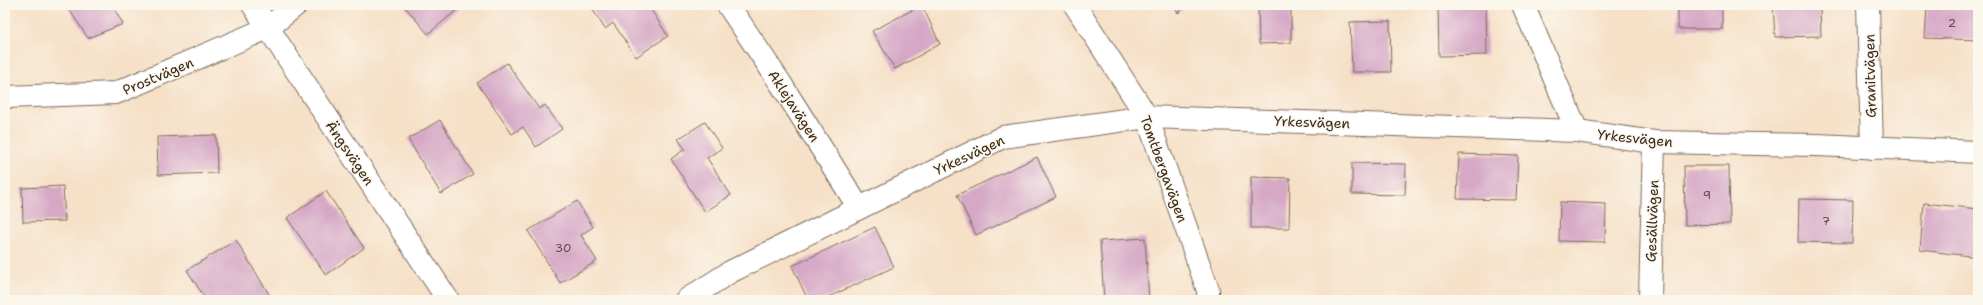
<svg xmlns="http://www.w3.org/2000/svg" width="1983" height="305" font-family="'Shantell Sans',sans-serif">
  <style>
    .building { fill: #d6a8c6 }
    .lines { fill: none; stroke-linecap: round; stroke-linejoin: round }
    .minor-casing { stroke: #7c6a59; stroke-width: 24 }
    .minor { stroke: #fff; stroke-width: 22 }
    .labels { text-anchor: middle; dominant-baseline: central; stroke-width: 3; stroke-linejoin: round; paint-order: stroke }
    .number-label { font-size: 12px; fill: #624a48 }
    .street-label { font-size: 14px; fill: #3b2a1e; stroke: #fbf7ec }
  </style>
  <rect width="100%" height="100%" fill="#fbf7ec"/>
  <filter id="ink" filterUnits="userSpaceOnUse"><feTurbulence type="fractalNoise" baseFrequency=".025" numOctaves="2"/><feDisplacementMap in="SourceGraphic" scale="8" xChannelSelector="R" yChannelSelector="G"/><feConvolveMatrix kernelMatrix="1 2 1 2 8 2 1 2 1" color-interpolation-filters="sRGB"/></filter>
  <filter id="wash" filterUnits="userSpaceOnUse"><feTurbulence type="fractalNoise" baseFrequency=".012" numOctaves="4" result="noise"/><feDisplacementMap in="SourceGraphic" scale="16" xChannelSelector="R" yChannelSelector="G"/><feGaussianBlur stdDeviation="0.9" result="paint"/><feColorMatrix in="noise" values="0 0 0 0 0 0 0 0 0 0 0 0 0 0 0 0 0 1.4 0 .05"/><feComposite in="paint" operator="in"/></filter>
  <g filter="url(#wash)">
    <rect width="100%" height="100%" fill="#f6e0c7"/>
    <g id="blocks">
      <!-- building -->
      <g class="building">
        <polygon points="66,5 112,5 123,24 88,38"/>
        <polygon points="407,5 463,5 428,34 405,7"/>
        <polygon points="590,5 648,5 668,36 636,57 613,23 605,29"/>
        <polygon points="922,5 940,44 895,69 872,31"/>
        <polygon points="1173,5 1187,5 1178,13"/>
        <polygon points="1258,5 1291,5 1291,43 1259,44"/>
        <polygon points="1438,5 1486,5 1487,55 1439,56"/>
        <rect x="1678" y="5" width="44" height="24"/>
        <polygon points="1773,5 1820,5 1821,36 1775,37"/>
        <polygon points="1927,6 1978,9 1978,40 1925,38"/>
        <polygon points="1390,21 1391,72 1352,72 1350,22"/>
        <polygon points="507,63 539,109 545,105 562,129 536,147 523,127 512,134 477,83"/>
        <polygon points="440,120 473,174 441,194 408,139"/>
        <polygon points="705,122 722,148 707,158 731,195 705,212 671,159 685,149 678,139"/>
        <polygon points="216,135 217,173 158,175 157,137"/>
        <polygon points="1459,154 1518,156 1516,200 1457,199"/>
        <polygon points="1037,157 1056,197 976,235 957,195"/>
        <polygon points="1352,163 1406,164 1405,195 1352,194"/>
        <polygon points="1684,166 1729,166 1730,224 1685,225"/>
        <polygon points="1251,177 1290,178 1289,228 1251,228"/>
        <polygon points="63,186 65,221 23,222 22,188"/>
        <polygon points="326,191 364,248 326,275 287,218"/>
        <polygon points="1799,199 1853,200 1852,243 1798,242"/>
        <polygon points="577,201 593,227 581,235 597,261 560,283 528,231"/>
        <polygon points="1560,202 1606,204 1605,242 1559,241"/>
        <polygon points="1924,203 1978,209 1978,257 1920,250"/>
        <polygon points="875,227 894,267 822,300 808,300 792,266"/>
        <polygon points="1145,238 1149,300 1104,300 1100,241"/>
        <polygon points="236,240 270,296 263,300 206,300 187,270"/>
      </g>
    </g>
  </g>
  <g filter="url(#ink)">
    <use href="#blocks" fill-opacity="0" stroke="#7c6a59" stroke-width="1"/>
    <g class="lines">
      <defs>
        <g id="minor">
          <polyline points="253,5 448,300"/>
          <polyline points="728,5 781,84 859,208"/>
          <polyline points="1075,5 1147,117 1208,290 1208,300"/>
          <polyline points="1523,5 1577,131"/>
          <polyline points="1868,5 1872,148"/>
          <polyline points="5,97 116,93 268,28 296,5"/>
          <polyline points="686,300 730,272 1003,137 1147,117 1577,131 1654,142 1816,145 1978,152"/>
          <polyline points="1650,300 1654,142"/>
        </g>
      </defs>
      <!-- minor casing -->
      <use href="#minor" class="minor-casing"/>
      <!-- minor -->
      <use href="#minor" class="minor"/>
    </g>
  </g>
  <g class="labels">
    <!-- number labels -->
    <g class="number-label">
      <text x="1952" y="23">2</text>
      <text x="1707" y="195">9</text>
      <text x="1826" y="221">7</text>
      <text x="563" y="248">30</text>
    </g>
    <!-- street labels -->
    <g class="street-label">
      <text transform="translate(158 76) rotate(-23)">Prostvägen</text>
      <text transform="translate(1870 76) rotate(-91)">Granitvägen</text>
      <text transform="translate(794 106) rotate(57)">Aklejavägen</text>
      <text transform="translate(1312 122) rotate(2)">Yrkesvägen</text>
      <text transform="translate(1635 138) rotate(6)">Yrkesvägen</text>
      <text transform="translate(350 153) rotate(56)">Ängsvägen</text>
      <text transform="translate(969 155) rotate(-25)">Yrkesvägen</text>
      <text transform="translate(1164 169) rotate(70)">Tomtbergavägen</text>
      <text transform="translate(1652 221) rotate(-88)">Gesällvägen</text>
    </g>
  </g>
  <!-- margin -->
  <rect width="1983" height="305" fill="none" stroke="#fbf7ec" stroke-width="20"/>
</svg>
